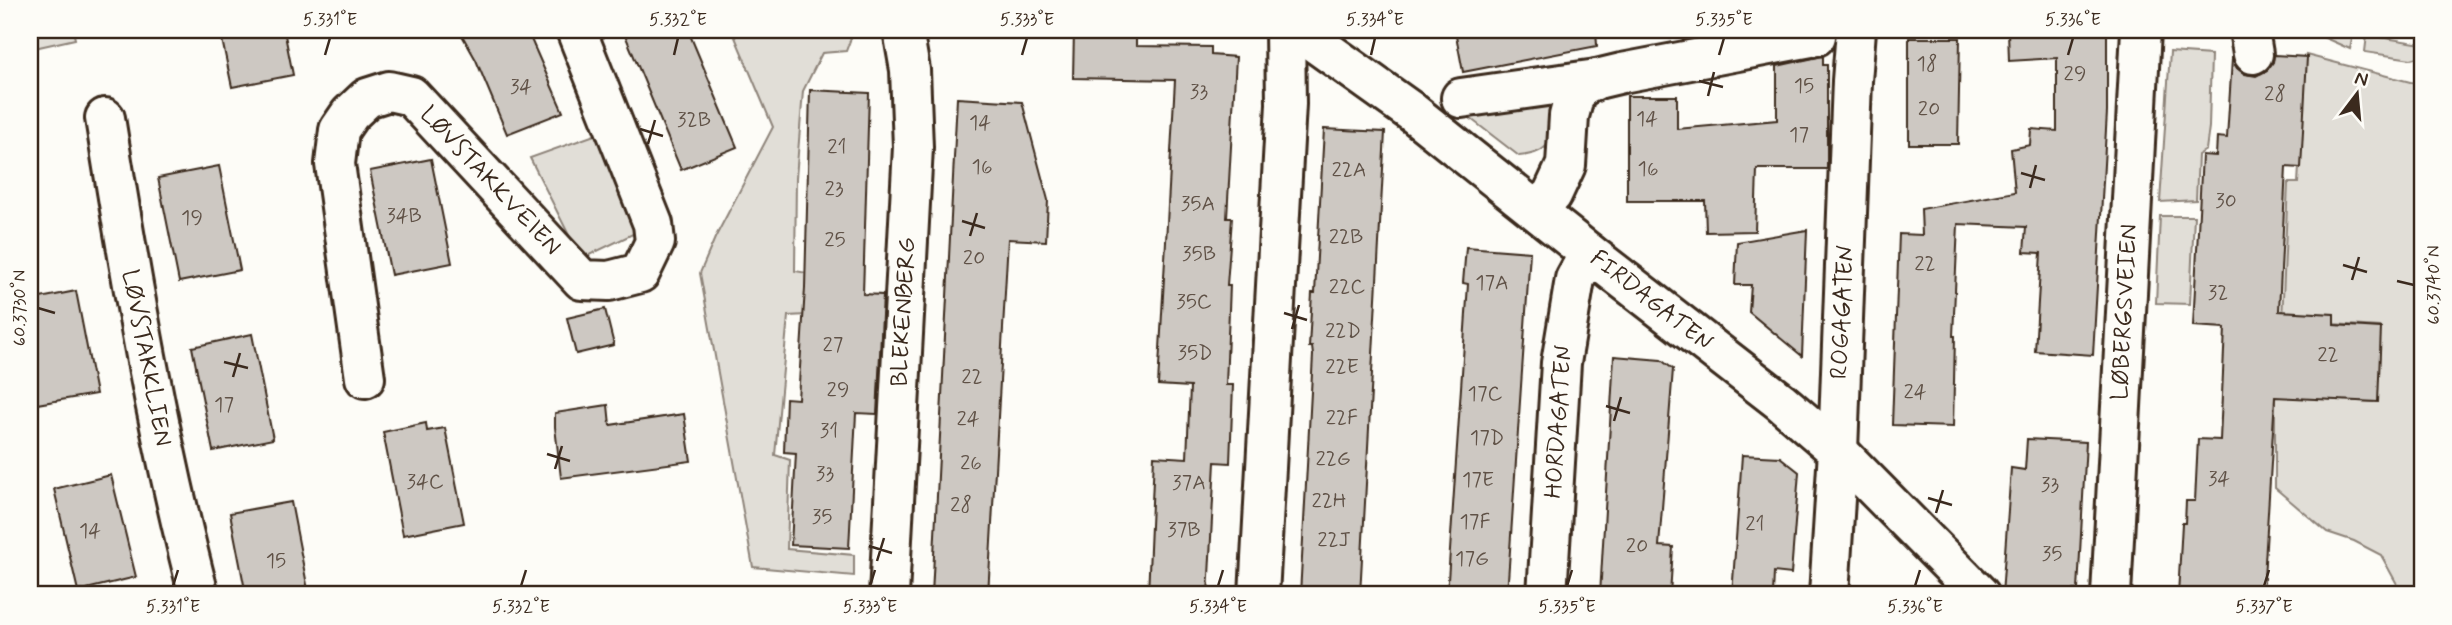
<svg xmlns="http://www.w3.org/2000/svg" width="2452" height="625" font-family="Mynerve,sans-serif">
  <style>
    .green { fill: #e1ded7; stroke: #8e847a; stroke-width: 2 }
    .building { fill: #cdc8c2; stroke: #3b2a1e; stroke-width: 2 }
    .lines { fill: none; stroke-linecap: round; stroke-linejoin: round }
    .minor-casing { stroke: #3b2a1e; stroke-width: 44 }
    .minor { stroke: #fdfcf7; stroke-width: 38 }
    .ticks { fill: none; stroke: #3b2a1e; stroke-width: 2.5 }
    .labels { text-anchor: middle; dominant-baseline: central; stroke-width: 6; stroke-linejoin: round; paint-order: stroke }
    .number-label { font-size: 21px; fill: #605247 }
    .street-label { font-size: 24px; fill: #3b2a1e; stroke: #fdfcf7 }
    .neatline { fill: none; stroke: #3b2a1e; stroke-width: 2.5 }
    .ticks-label { font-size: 18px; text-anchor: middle; fill: #3b2a1e }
  </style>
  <rect width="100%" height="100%" fill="#fdfcf7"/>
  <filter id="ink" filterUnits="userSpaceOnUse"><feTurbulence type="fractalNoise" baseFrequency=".0143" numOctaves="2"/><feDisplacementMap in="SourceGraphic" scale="14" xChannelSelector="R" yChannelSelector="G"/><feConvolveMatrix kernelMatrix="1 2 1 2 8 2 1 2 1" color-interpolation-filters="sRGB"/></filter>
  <g filter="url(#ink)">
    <!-- green -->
    <g class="green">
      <polygon points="30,30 73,30 75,39 30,49"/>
      <polygon points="732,30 854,30 846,51 822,53 803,91 796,178 795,271 842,279 845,313 788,316 775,455 790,460 787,549 854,555 854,576 753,567 700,273 715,238 773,127"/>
      <polygon points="2307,30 2354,30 2350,49"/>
      <polygon points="2367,35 2422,44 2422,56 2411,59 2365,52"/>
      <polygon points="2170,52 2211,55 2209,127 2206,150 2198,155 2196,200 2160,202"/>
      <polygon points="2306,55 2422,85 2422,595 2403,595 2381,555 2354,541 2327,532 2275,488 2275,396 2373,402 2379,327 2282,321 2288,183 2298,183"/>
      <path d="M1539,101L1549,108C1554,137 1554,153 1519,156L1462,112Z"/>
      <polygon points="600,133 637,232 581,259 530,158"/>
      <polygon points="2160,216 2194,216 2190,304 2156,303"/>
    </g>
    <!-- building -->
    <g class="building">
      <polygon points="220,30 284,30 293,75 232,87"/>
      <polygon points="459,30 527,30 563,112 507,134 476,60"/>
      <polygon points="623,30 688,30 737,147 681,170"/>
      <polygon points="1074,30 1136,30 1136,46 1211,47 1211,55 1236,57 1227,218 1232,218 1227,285 1230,285 1226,385 1233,385 1230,463 1215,462 1208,595 1148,595 1154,456 1187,458 1190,387 1158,385 1175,80 1073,78"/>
      <polygon points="1455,30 1596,30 1597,46 1463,72"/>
      <polygon points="2008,30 2107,30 2107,112 2093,355 2035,351 2041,253 2024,252 2026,227 1958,224 1953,336 1955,336 1953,427 1892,425 1899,234 1922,235 1921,209 2015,192 2011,149 2030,145 2031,129 2057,131 2057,58 2009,61"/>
      <polygon points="1909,38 1960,38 1958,144 1909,144"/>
      <polygon points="2274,55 2307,57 2301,168 2286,167 2279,311 2334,314 2334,325 2381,328 2378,402 2275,397 2263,595 2178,595 2182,523 2185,523 2186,501 2195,501 2198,439 2220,440 2225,328 2193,326 2202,155 2216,156 2217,137 2227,138 2232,59 2237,68 2245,74 2256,76 2267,70 2273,62"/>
      <polygon points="1823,56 1823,65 1827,65 1827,169 1757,169 1755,231 1706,232 1705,201 1627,201 1627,96 1677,96 1677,129 1777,120 1777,66"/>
      <polygon points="810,90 869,93 863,294 883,295 877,414 856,413 849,548 791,545 796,453 784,452 786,398 798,399 805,288"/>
      <polygon points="957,98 1022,102 1048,200 1046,241 1008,239 988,595 932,595"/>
      <polygon points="1324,129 1385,132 1360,595 1300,595 1313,355 1312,347 1309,347 1312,293 1315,293"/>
      <polygon points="431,159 452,263 391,275 370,171"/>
      <polygon points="219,166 240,270 179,282 158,178"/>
      <polygon points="1807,230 1802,356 1749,312 1751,285 1735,285 1737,242"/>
      <polygon points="1466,247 1530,252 1507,595 1447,595 1468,284 1463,283"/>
      <polygon points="76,291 96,394 37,404 30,365 30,300"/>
      <polygon points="605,309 614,345 576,354 567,318"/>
      <polygon points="252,334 273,439 213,451 192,347"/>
      <polygon points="1614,356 1661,360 1673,369 1659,546 1673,547 1670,595 1600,595"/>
      <polygon points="608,405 610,425 684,414 691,461 561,478 555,427 555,413"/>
      <polygon points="426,423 427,431 445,428 464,523 403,535 383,432"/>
      <polygon points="2027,439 2086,442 2078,590 2070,590 2070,595 2002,595 2011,468 2025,470"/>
      <polygon points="1742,455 1780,457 1799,472 1791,574 1774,572 1773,595 1732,595"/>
      <polygon points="111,475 136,577 78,591 54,489"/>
      <polygon points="291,502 309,595 246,595 230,513"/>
    </g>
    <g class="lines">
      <defs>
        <g id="minor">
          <polyline points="1302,30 1314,42 1412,112 1589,253 1780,401 1838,451 1980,595"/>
          <polyline points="2249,30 2253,54"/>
          <polyline points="1461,98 1597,79"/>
          <path d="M105,118C131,279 158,438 199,595"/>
          <polyline points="1536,209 1552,195 1566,165 1569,116 1576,90 1597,79 1622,73 1816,36"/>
          <polyline points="365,378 335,164 339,130 350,114 367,98 389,91 411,96 582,280 609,281 640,273 655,242 653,224 576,30"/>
          <polyline points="889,595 913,147 910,70 903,30"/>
          <polyline points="1259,595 1286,104 1285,30"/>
          <polyline points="1547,595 1561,363 1575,279 1589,253"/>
          <polyline points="1829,595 1838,451 1852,81 1856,30"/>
          <polyline points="2111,595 2141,30"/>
        </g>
      </defs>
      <!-- minor casing -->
      <use href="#minor" class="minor-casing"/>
      <!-- minor -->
      <use href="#minor" class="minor"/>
    </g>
  </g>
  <!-- ticks -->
  <path class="ticks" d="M325,55L330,38M674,55L678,38M1022,55L1027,38M1371,55L1375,38M1719,55L1724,38M2068,55L2073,38M1699,81L1723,87M1708,96L1714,72M640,129L663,136M648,144L655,120M2021,173L2045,180M2030,188L2036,165M962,221L985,228M970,236L977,213M2343,265L2367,272M2352,280L2359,257M2397,281L2414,285M38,308L55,313M1284,313L1307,320M1292,329L1299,305M224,362L248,368M233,377L240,353M1606,406L1630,413M1614,421L1621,397M547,454L570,461M555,469L562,446M1928,498L1952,505M1936,513L1943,490M869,546L892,553M877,561L884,538M173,586L178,570M521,586L526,570M870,586L875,570M1218,586L1223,570M1567,586L1572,570M1915,586L1920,570M2264,586L2269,570"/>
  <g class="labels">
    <!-- number labels -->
    <g class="number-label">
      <text x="1927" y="64">18</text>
      <text x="2075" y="74">29</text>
      <text x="1804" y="86">15</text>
      <text x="521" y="87">34</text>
      <text x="1199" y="92">33</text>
      <text x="2275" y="94">28</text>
      <text x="1929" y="109">20</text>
      <text x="1647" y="119">14</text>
      <text x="694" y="120">32B</text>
      <text x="980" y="123">14</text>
      <text x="1799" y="135">17</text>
      <text x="837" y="147">21</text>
      <text x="982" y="167">16</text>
      <text x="1648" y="169">16</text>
      <text x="1349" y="170">22A</text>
      <text x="834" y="189">23</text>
      <text x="2226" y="201">30</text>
      <text x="1198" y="204">35A</text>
      <text x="404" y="216">34B</text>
      <text x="192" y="218">19</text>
      <text x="1346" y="237">22B</text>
      <text x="835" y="240">25</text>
      <text x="1199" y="254">35B</text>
      <text x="974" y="258">20</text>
      <text x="1925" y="264">22</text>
      <text x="1492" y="283">17A</text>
      <text x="1347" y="287">22C</text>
      <text x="2218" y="293">32</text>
      <text x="1194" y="302">35C</text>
      <text x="1343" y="331">22D</text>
      <text x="833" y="345">27</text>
      <text x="1195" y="353">35D</text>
      <text x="2328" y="355">22</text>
      <text x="1342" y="367">22E</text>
      <text x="972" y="377">22</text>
      <text x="838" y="390">29</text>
      <text x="1915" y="392">24</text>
      <text x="1485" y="394">17C</text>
      <text x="224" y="405">17</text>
      <text x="1342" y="418">22F</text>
      <text x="968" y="419">24</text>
      <text x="829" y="431">31</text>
      <text x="1487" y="438">17D</text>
      <text x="1333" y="459">22G</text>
      <text x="971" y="463">26</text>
      <text x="825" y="474">33</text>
      <text x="2219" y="479">34</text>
      <text x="1478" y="480">17E</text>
      <text x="425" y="482">34C</text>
      <text x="1189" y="483">37A</text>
      <text x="2050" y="485">33</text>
      <text x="1329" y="501">22H</text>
      <text x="961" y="505">28</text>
      <text x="822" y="517">35</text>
      <text x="1475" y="522">17F</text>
      <text x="1755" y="524">21</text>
      <text x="1184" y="530">37B</text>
      <text x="90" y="531">14</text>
      <text x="1334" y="540">22J</text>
      <text x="1637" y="546">20</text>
      <text x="2052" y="554">35</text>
      <text x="1472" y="559">17G</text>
      <text x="276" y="561">15</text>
    </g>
    <!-- street labels -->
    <g class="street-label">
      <text transform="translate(490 181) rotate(47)">LØVSTAKKVEIEN</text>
      <text transform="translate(1651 301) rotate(38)">FIRDAGATEN</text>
      <text transform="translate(904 312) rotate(-87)">BLEKENBERG</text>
      <text transform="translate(1843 312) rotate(-87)">ROGAGATEN</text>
      <text transform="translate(2125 312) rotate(-87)">LØBERGSVEIEN</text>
      <text transform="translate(146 358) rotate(79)">LØVSTAKKLIEN</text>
      <text transform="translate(1559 422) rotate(-86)">HORDAGATEN</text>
    </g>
  </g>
  <!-- margin -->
  <rect width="2452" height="625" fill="none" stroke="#fdfcf7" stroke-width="77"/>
  <!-- north arrow -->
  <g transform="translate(2357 94) rotate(16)" stroke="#fdfcf7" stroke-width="5" paint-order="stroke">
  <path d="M0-5L12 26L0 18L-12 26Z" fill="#3b2a1e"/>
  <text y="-10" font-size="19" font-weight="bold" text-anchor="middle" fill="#3b2a1e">N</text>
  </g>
  <rect x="38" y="38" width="2376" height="548" class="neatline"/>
  <g class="ticks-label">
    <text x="330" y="25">5.331°E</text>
    <text x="678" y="25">5.332°E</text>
    <text x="1027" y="25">5.333°E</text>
    <text x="1375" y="25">5.334°E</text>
    <text x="1724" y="25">5.335°E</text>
    <text x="2073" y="25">5.336°E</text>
    <text transform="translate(2433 285) rotate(-90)" y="6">60.3740°N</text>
    <text transform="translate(19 308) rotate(-90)" y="6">60.3730°N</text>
    <text x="173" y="612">5.331°E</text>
    <text x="521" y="612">5.332°E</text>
    <text x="870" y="612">5.333°E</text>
    <text x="1218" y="612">5.334°E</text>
    <text x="1567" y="612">5.335°E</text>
    <text x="1915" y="612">5.336°E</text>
    <text x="2264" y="612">5.337°E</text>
  </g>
</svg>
